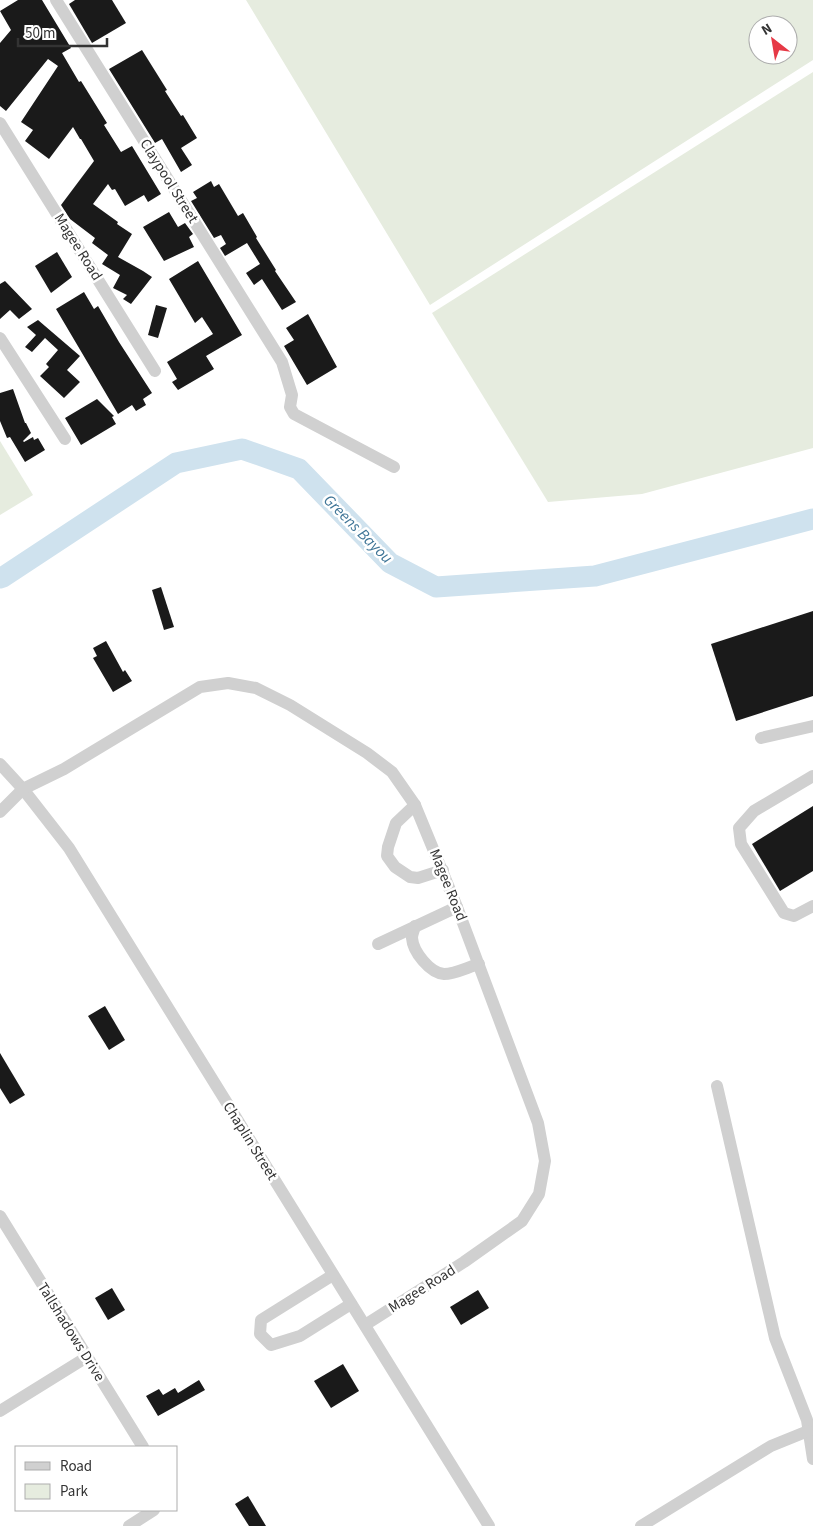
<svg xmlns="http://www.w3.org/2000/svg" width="813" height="1526" font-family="'Source Sans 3',sans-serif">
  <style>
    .green { fill: #e6ecdf; fill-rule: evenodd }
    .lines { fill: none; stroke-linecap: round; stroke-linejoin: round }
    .river { stroke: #cfe2ee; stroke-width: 21 }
    .building { fill: #1a1a1a }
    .minor { stroke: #d0d0d0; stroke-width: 12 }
    .labels { text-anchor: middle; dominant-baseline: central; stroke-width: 5; stroke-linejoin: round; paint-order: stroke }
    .street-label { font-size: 15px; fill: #333; stroke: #fff }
    .water-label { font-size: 16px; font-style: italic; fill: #3f7597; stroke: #fff }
  </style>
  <rect width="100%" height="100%" fill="#fff"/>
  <!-- green -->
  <g class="green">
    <path d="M246,0H813V60L430,305ZM758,25H788V55H758Z"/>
    <polygon points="813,72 813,448 642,494 548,502 432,313"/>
    <polygon points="0,441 33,495 0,515"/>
  </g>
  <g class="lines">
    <!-- river -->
    <polyline class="river" points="0,578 3,577 176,463 242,449 299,469 390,563 436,587 595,576 813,519"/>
  </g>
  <!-- building -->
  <g class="building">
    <polygon points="18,0 42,0 71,48 62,53 79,82 81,81 107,123 104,125 121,152 132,146 161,194 148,202 144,195 125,206 115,189 112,190 108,184 93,204 118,222 117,224 132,234 118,257 143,271 152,277 131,304 123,299 127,295 113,288 120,275 102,264 108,255 92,243 95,238 70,219 61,205 94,161 81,139 80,139 73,127 49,159 25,141 33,130 21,122 58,66 48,59 6,111 0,106 0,43 11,30 0,11"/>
    <polygon points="75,0 112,0 126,23 92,43 69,4"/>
    <polygon points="142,50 167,90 165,91 181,116 183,115 197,138 181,148 192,165 181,172 162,139 155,143 109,69"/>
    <polygon points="211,181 214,187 219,184 238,216 243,213 257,237 256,238 276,270 275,271 296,302 282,310 262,279 254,285 246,273 260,264 247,243 225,256 220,248 226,244 221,235 214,238 191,201 197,198 193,192"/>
    <polygon points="169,212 178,227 185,223 193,234 189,237 194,247 164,261 143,227"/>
    <polygon points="57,252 72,277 51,293 35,266"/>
    <polygon points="198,261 242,335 206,356 214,369 178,390 172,382 177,379 167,362 213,334 202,317 195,323 169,279"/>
    <polygon points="5,281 32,309 19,319 10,310 0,319 0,284"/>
    <polygon points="84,292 94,309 98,306 119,342 152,393 143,399 146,405 136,411 132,405 118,414 56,309"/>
    <polygon points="156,305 167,308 158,338 148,335"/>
    <polygon points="308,314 337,367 307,385 284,346 294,340 286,328"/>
    <polygon points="38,320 80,356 67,370 80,382 64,398 40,376 49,367 46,364 58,350 45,338 32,352 25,347 36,335 27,327"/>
    <polygon points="13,389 25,423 26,423 31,433 23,441 24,442 33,437 34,440 38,438 45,450 25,462 10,437 7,438 0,421 0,393"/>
    <polygon points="97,399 114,416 112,417 116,424 81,445 65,418"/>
    <polygon points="161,587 174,627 164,630 152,590"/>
    <polygon points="813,611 813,696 736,721 711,644"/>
    <polygon points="106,641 123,672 125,670 132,681 113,692 93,658 97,656 93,648"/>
    <polygon points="813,806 813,871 780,891 752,844"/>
    <polygon points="105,1006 125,1040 109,1050 88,1016"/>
    <polygon points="0,1053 25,1095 10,1104 0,1088"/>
    <polygon points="112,1288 125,1310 108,1320 95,1298"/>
    <polygon points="478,1290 489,1308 461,1325 450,1307"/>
    <polygon points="343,1364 359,1391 331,1408 314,1381"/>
    <polygon points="199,1380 205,1390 158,1416 146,1396 159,1389 163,1395 175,1388 178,1393"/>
    <polygon points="248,1496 266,1526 249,1526 235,1504"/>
  </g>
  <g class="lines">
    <!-- minor -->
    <g class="minor">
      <polyline points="56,0 282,362 292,395 290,407 294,414 394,467"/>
      <polyline points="0,123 155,371"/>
      <polyline points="0,338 65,439"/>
      <polyline points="761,738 813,726"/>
      <polyline points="0,764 23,789 69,848 489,1526"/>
      <polyline points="813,776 754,811 739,828 741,844 784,913 794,916 813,906"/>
      <polyline points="415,805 396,823 388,847 387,856 395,867 410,877 418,878 443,870"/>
      <polyline points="0,812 23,789 64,769 200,687 228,683 256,688 290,705 367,753 392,772 415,805 457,907 538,1123 545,1161 539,1194 522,1221 464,1262 365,1325"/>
      <path d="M415,926C414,930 412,934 412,938C413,952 430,973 444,974C455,974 468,967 479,964"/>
      <polyline points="378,944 457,907"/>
      <polyline points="717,1086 775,1338 807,1420 813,1459"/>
      <polyline points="0,1216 143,1447"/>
      <polyline points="333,1275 261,1320 260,1334 271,1345 300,1336 351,1304"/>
      <polyline points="0,1411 87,1357"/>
      <polyline points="129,1526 154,1510"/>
      <polyline points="641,1526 771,1446 808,1431"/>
    </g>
  </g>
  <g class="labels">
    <!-- street labels -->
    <g class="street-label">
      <text transform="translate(169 181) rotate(58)">Claypool Street</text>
      <text transform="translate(78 247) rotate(58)">Magee Road</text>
      <text transform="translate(448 885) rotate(68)">Magee Road</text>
      <text transform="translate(250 1141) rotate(58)">Chaplin Street</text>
      <text transform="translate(422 1289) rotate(-32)">Magee Road</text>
      <text transform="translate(71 1332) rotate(58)">Tallshadows Drive</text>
    </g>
    <!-- water labels -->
    <g class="water-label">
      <text transform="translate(358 529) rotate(45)">Greens Bayou</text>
    </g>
  </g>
  <!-- legend -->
  <rect x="15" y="1446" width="162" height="65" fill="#ffffff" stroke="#adadad"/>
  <rect x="25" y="1462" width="25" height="8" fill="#d0d0d0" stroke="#adadad"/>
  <text x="60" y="1471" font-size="15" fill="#333333">Road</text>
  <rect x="25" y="1484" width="25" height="15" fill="#e6ecdf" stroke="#adadad"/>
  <text x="60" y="1496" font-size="15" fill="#333333">Park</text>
  <!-- north arrow -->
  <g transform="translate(773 40) rotate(329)"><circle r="24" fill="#ffffff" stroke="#adadad"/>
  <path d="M0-4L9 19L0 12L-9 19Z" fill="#e63946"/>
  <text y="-8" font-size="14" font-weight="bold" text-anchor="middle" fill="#333333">N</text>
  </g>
  <!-- scale -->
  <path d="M18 38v8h89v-8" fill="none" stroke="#333333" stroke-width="2.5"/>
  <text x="25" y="38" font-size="15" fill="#333333" stroke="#ffffff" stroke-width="4" paint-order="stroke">50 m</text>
</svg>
